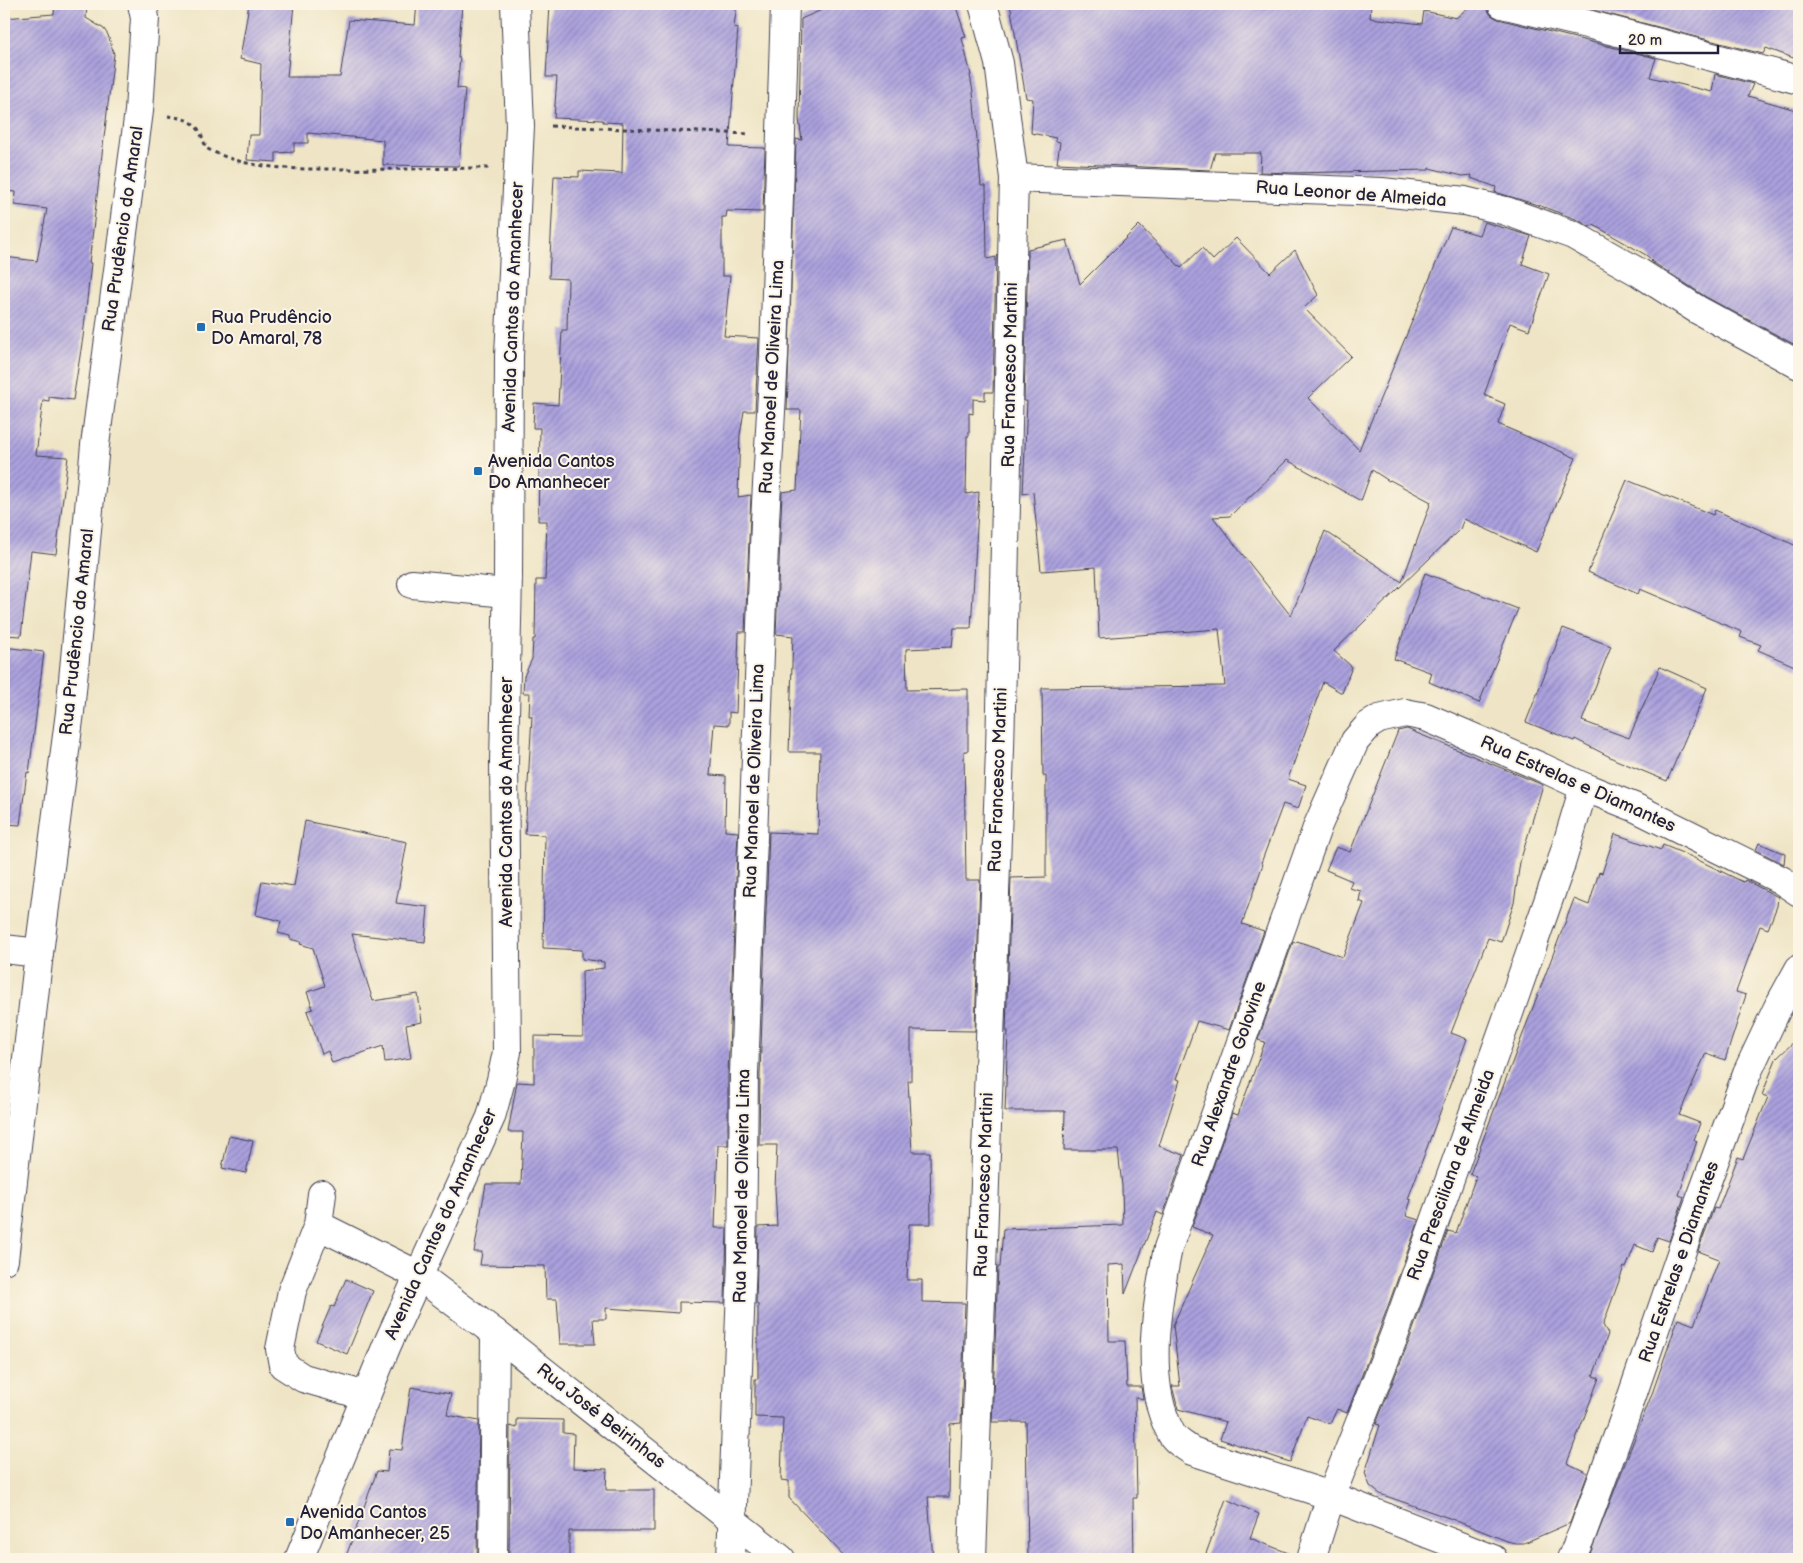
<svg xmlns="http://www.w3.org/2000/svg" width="1803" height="1563" font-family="'Balsamiq Sans',sans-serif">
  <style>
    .building { fill: url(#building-hatch); fill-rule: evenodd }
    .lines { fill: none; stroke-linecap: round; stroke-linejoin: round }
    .minor-casing { stroke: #413f50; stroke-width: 30 }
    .major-casing { stroke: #413f50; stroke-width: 30 }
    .path { stroke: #413f50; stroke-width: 3; stroke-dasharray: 4 4; stroke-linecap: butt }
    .minor { stroke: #fff; stroke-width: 28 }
    .major { stroke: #fff; stroke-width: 28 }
    .poi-dot { fill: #1f6fb2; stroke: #fcf5e5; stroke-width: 2 }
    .labels { text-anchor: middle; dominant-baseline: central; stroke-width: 4; stroke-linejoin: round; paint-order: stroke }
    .street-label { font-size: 18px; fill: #22223b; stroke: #fcf5e5 }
    .poi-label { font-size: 18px; fill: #22223b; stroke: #fcf5e5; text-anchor: start }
  </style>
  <defs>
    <pattern id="building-hatch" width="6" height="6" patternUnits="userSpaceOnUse" patternTransform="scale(1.25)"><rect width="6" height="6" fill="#aba1de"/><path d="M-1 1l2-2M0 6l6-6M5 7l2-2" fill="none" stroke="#8b83b5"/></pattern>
  </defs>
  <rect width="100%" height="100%" fill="#fcf5e5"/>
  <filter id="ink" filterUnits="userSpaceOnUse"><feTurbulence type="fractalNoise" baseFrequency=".02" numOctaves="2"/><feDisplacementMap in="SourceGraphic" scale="10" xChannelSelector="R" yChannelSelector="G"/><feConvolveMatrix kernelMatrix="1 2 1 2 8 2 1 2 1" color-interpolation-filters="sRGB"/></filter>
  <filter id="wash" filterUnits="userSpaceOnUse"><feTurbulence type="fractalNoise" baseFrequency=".0096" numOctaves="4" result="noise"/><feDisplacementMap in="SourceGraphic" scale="20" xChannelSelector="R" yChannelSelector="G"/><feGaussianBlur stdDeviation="1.12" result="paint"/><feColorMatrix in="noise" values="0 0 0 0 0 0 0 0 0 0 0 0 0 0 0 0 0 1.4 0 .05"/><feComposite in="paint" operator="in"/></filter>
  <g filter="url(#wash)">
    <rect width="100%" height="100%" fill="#efe5c6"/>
    <g id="blocks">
      <!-- building -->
      <g class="building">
        <polygon points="55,4 87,4 86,18 104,29 108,35 114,54 89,263 91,263 83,337 73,400 49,397 49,401 43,400 36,455 68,457 56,554 31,551 21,636 4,635 4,257 37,261 47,209 15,205 16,192 4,191 4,18 54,14"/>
        <polygon points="249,4 294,4 287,77 340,77 349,20 415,25 417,4 462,4 458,58 460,58 457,88 465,89 459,166 383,165 383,140 308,133 308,143 294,143 294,152 276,153 276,162 247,160 249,135 259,135 261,64 240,59"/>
        <polygon points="550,4 737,4 734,27 738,28 729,147 765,148 763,212 727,211 726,217 722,217 722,276 730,276 724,336 759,338 755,411 744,411 740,435 739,463 738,497 751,495 745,632 739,632 736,713 729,712 729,725 714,724 710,775 726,776 725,831 738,832 728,1074 728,1145 718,1145 715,1228 727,1228 725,1303 679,1302 679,1313 606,1308 606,1319 593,1319 595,1344 560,1344 557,1299 546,1299 545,1266 480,1265 482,1252 474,1252 486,1184 521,1184 523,1132 508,1132 517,1082 534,1083 534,1036 583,1037 582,971 604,968 604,962 582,959 582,950 543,948 545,835 525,834 532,716 529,716 530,693 523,693 524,676 532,659 533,639 535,639 536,580 545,580 547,521 538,521 540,428 533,428 534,403 558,405 562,330 567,330 568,279 549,278 554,176 579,177 579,171 622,173 623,123 603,122 603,120 554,118 557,77 546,77"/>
        <polygon points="835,4 955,4 966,37 962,38 971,75 970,75 973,92 981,186 986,186 987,259 996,257 993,392 985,392 985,400 973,399 973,414 969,413 969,436 967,436 966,494 979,492 971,628 954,628 952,647 906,649 907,690 968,689 968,751 964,751 966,880 980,880 975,1031 911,1030 911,1081 908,1081 912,1152 930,1152 931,1224 909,1224 907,1280 922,1280 922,1302 965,1303 961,1423 950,1424 949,1497 928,1497 933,1559 847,1559 789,1498 789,1481 781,1480 783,1418 755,1417 755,1379 758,1379 758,1304 756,1303 758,1227 777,1226 775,1188 777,1145 759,1145 760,1074 769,832 818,834 820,752 789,752 793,636 776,634 782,492 797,490 801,410 787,410 796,139 802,140 799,119 801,19"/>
        <polygon points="1010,4 1371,4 1370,18 1422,24 1424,11 1456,18 1472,4 1487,4 1487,9 1491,15 1498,19 1656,58 1650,77 1712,92 1715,74 1753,84 1748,96 1799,111 1799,347 1706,297 1651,261 1652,260 1646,255 1592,224 1590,227 1578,220 1541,206 1495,192 1496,187 1471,178 1472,175 1463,176 1429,168 1429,170 1290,173 1260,172 1261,153 1215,153 1210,170 1057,163 1060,142 1055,141 1056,138 1031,133 1033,99 1026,98"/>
        <polygon points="1569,4 1799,4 1799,60 1766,48 1763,54"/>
        <path d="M1484,222L1531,236L1522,264L1549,274L1529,330L1510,323L1484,395L1505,404L1498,424L1576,458L1536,552L1464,519L1460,529L1334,651L1352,667L1342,693L1323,682L1288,779L1306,785L1298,809L1283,804L1261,863L1263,864L1242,924L1264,931L1229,1030L1197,1021L1176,1079L1180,1080L1159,1146L1184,1155L1163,1215L1157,1212L1125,1294L1124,1264L1108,1265L1109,1341H1125L1127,1387H1141L1143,1399L1135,1397L1137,1498H1133L1134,1559H1028L1026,1422H992L998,1267H1000L1003,1229L1123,1225L1122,1186L1118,1150H1064L1065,1111H1005L1008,1031H1006L1011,878L1046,877V776H1043L1042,688L1225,686L1219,629L1099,638L1096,567L1041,571L1033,492L1023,494L1027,401H1024L1028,249L1067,240L1080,284L1139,225L1181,268L1202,248L1213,260L1236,238L1270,273L1295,250L1318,295L1304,308L1351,356L1308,398L1359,450L1451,227L1479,235ZM1287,460L1361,501L1372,470L1389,481L1390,480L1431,502L1402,582L1325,531L1291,616L1213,517L1230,516Z"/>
        <polygon points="1627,480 1713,515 1715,510 1799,547 1799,668 1758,650 1761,645 1740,637 1742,632 1640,589 1638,594 1588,572"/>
        <polygon points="1425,573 1518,609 1479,703 1429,682 1432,673 1394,659"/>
        <polygon points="1563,628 1611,646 1582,721 1629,738 1660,667 1707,688 1667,781 1616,760 1575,739 1574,741 1526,722"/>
        <polygon points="4,647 44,652 29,773 27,772 20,825 4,824"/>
        <polygon points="1407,729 1543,785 1520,862 1514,903 1501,942 1488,938 1451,1033 1467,1039 1408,1199 1411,1200 1406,1216 1419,1220 1379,1331 1347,1413 1337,1409 1330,1424 1307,1416 1290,1462 1220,1439 1226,1422 1178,1409 1172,1386 1180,1386 1173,1325 1213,1235 1192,1227 1232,1113 1238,1115 1265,1042 1258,1040 1293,942 1296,943 1297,941 1343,957 1364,903 1359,901 1361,891 1349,888 1352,881 1326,870 1336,847 1350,852 1398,731"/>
        <polygon points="305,821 407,842 396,903 428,907 425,942 352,934 373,1001 418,994 422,1022 406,1025 411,1058 385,1062 383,1046 332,1063 328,1051 322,1054 307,1011 313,1009 307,992 325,986 313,948 300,944 301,942 290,939 290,936 278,933 281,921 256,915 262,881 294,886"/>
        <polygon points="1615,834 1661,850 1663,845 1692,857 1741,881 1744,882 1745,880 1778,897 1777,906 1768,929 1760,926 1736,992 1746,995 1725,1060 1706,1053 1679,1115 1700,1123 1694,1140 1697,1141 1679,1195 1684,1197 1669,1241 1657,1237 1652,1252 1635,1245 1626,1268 1624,1267 1603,1325 1608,1334 1593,1376 1599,1378 1567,1463 1588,1473 1570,1523 1524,1543 1515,1543 1507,1541 1449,1518 1380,1494 1370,1486 1365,1473 1380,1425 1376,1424 1409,1341 1448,1231 1456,1233 1476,1176 1470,1174 1574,899 1589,905 1599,872 1602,873"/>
        <polygon points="1759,843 1785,854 1784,864 1756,850"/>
        <polygon points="1799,1037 1799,1559 1588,1559 1653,1391 1678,1319 1694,1325 1719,1259 1698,1251 1714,1208 1718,1209 1738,1157 1743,1159 1768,1097 1762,1095 1776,1059"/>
        <polygon points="229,1136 253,1141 246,1173 222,1168"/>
        <polygon points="346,1279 373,1291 347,1354 316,1341 331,1306 334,1307"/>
        <polygon points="411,1387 451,1394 447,1415 479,1421 477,1559 345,1559 377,1471 387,1472 389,1449 402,1450"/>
        <polygon points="517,1419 563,1420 563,1433 574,1434 573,1468 607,1469 606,1490 654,1490 654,1531 569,1531 569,1559 509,1559 510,1426 517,1428"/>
        <polygon points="1226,1499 1259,1514 1250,1538 1296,1556 1296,1559 1204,1559"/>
      </g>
    </g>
  </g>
  <g filter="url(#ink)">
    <use href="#blocks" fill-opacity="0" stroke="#413f50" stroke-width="1"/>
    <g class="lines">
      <defs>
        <g id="minor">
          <polyline points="1502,4 1591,25 1799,80"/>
          <polyline points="1014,178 1382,192 1465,201 1506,211 1573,235 1640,273 1698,310 1799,365"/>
          <polyline points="412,584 507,593"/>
          <polyline points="4,949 39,953"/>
          <polyline points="322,1194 318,1225 292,1291 280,1349 283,1365 303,1378 366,1396"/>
          <polyline points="318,1225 418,1275 495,1333 781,1559"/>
          <polyline points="4,1260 39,953 70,712 95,445 139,111 145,18 142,4"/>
          <polyline points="493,1559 495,1333"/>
          <polyline points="731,1559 742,1259 744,1074 765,521 774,357 785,4"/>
          <polyline points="972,1559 1000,749 1014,178 999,63 983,4"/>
          <polyline points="1311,1559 1331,1496 1394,1336 1509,1013 1560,867 1584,787"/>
          <path d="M1493,1559L1331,1496L1192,1451C1185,1446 1175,1441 1171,1433C1143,1381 1157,1303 1168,1248L1318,825L1355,741L1369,725L1379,719L1405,713L1426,717L1541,767L1584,787L1634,807L1781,880L1799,892"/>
          <polyline points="1571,1559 1582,1534 1624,1419 1689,1230 1747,1073 1777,1009 1799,969"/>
        </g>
        <polyline id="major" points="299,1559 387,1345 491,1117 501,1080 507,1052 504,762 508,575 509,356 520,126 515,4"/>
      </defs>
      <!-- minor casing -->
      <use href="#minor" class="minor-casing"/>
      <!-- major casing -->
      <use href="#major" class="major-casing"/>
      <!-- path -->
      <g class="path">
        <path d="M168,116C194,120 198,123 206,148C248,171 297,169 344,169C392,170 440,168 489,168"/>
        <polyline points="551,126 750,134"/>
      </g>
      <!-- minor -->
      <use href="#minor" class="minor"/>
      <!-- major -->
      <use href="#major" class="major"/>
    </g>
  </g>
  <!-- markers -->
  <g class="poi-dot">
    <rect x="196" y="322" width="10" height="10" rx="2.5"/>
    <rect x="473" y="466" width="10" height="10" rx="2.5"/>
    <rect x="285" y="1517" width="10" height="10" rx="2.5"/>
  </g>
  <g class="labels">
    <!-- street labels -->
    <g class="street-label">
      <text transform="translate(1351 194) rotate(4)">Rua Leonor de Almeida</text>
      <text transform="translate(123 229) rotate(-82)">Rua Prudêncio do Amaral</text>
      <text transform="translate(513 307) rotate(-88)">Avenida Cantos do Amanhecer</text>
      <text transform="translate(1010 375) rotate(-89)">Rua Francesco Martini</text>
      <text transform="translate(772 377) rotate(-87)">Rua Manoel de Oliveira Lima</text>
      <text transform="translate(77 632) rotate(-84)">Rua Prudêncio do Amaral</text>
      <text transform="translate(998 780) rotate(-88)">Rua Francesco Martini</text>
      <text transform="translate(754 781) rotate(-88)">Rua Manoel de Oliveira Lima</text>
      <text transform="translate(1578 784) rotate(24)">Rua Estrelas e Diamantes</text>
      <text transform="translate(506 802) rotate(-90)">Avenida Cantos do Amanhecer</text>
      <text transform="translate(1229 1074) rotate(-71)">Rua Alexandre Golovine</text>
      <text transform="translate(1451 1175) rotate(-70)">Rua Presciliana de Almeida</text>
      <text transform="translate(984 1185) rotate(-88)">Rua Francesco Martini</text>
      <text transform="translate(742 1186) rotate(-89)">Rua Manoel de Oliveira Lima</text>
      <text transform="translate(441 1224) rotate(-66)">Avenida Cantos do Amanhecer</text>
      <text transform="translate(1679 1262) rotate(-71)">Rua Estrelas e Diamantes</text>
      <text transform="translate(601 1416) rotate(38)">Rua José Beirinhas</text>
    </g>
    <!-- poi labels -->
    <g class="poi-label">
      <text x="211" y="317">Rua Prudêncio<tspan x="211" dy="21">Do Amaral, 78</tspan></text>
      <text x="488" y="461">Avenida Cantos<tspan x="488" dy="21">Do Amanhecer</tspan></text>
      <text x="300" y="1512">Avenida Cantos<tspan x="300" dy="21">Do Amanhecer, 25</tspan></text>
    </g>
  </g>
  <!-- margin -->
  <rect width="1803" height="1563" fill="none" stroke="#fcf5e5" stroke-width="20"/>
  <!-- scale -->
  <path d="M1620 45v8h98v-8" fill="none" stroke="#22223b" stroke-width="2.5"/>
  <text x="1628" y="45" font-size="15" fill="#22223b" stroke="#fcf5e5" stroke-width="4" paint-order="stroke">20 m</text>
</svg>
